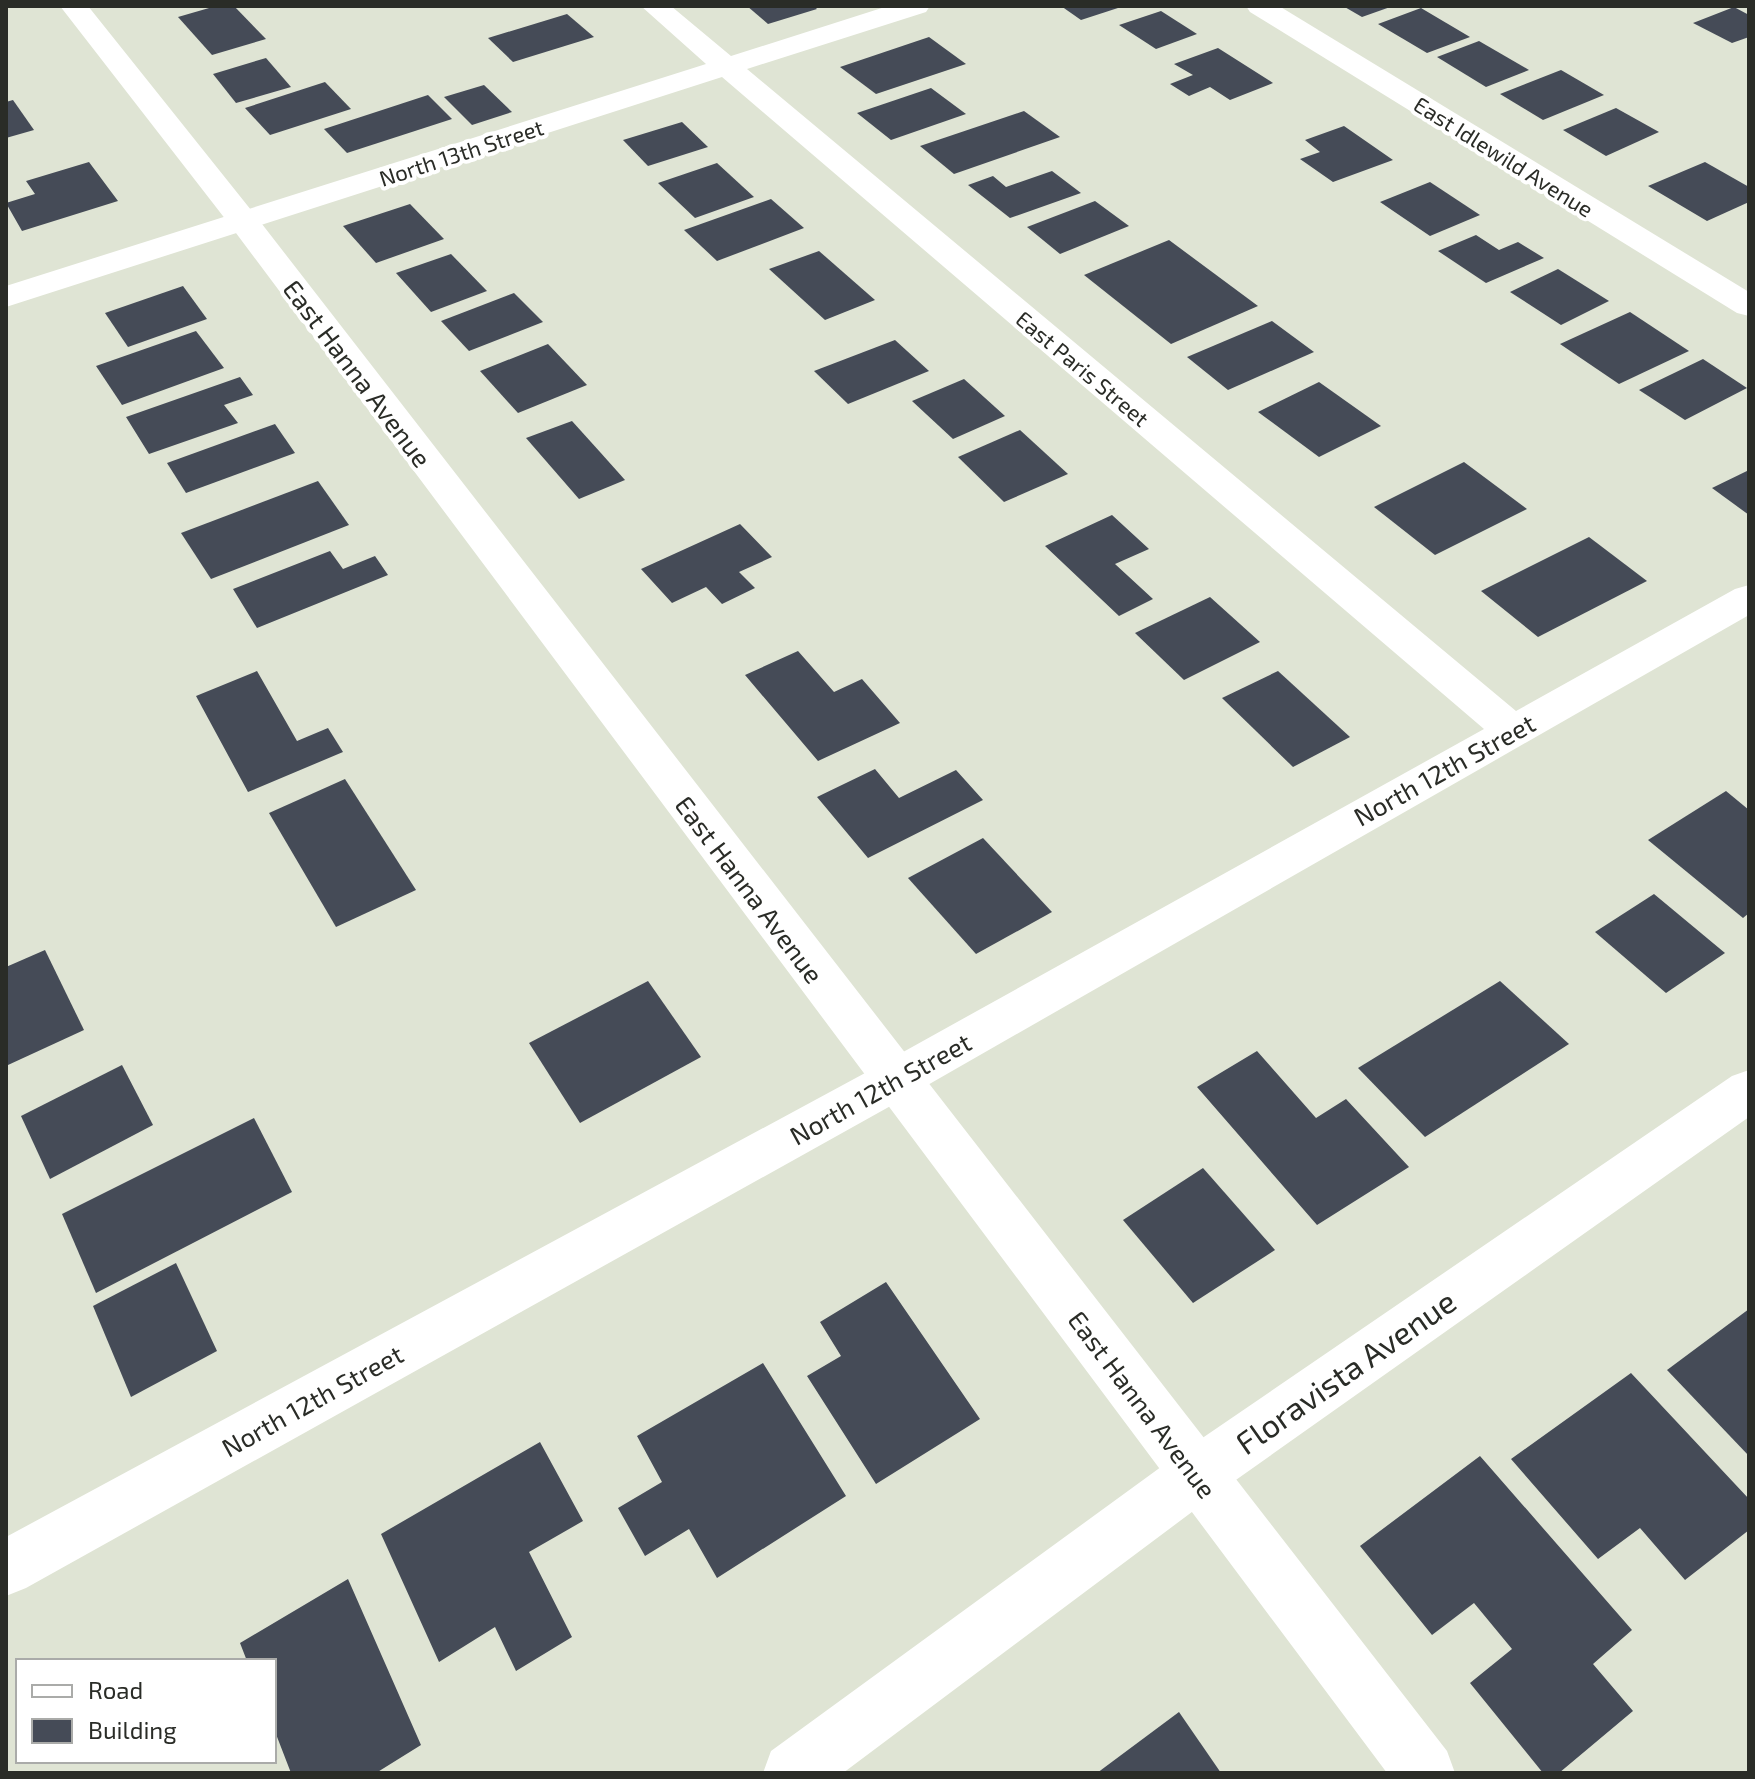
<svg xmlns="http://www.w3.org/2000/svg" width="1755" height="1779" font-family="'Exo 2',sans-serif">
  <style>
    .building { fill: #454b57 }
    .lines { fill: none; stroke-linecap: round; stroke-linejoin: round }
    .street { fill: #fff; fill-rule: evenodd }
    .secondary { fill: #fff; fill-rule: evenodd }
    .labels { text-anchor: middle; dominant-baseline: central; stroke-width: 8; stroke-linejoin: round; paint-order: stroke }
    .far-street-label { font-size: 22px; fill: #2a2c27; stroke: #fff }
    .street-label { font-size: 26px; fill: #2a2c27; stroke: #fff }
    .near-street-label { font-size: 32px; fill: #2a2c27; stroke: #fff }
  </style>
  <rect width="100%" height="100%" fill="#dfe4d4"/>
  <!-- building -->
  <g class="building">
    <polygon points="216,6 234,6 266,39 212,55 178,17"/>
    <polygon points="747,6 814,6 817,9 768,24"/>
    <polygon points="1061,6 1121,6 1121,7 1081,20"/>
    <polygon points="1343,6 1393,6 1362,17"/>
    <polygon points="1734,7 1749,15 1749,37 1732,43 1693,23"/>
    <polygon points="1421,8 1470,37 1427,53 1378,24"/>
    <polygon points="1161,11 1197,34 1156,49 1119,25"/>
    <polygon points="567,14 594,37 513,62 488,38"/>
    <polygon points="929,37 966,64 876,94 840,67"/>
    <polygon points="1479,41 1529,70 1486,87 1437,57"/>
    <polygon points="1218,48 1273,83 1230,100 1210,87 1189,96 1170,84 1193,75 1174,64"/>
    <polygon points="266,58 291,87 236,103 213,74"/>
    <polygon points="1561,70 1604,95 1543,120 1500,94"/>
    <polygon points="325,82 351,109 270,135 245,108"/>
    <polygon points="484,85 512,112 472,125 444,97"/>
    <polygon points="931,88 966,114 891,140 857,113"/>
    <polygon points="428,95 452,119 347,153 324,129"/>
    <polygon points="13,100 34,130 6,138 6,102"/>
    <polygon points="1616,108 1659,132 1606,156 1563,130"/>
    <polygon points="1024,111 1060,137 954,174 920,146"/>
    <polygon points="682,122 708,147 648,166 623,140"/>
    <polygon points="1344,126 1393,160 1333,182 1300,159 1320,152 1305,140"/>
    <polygon points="89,162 118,201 22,231 6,203 35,194 26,181"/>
    <polygon points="1705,162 1749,187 1749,202 1707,221 1648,186"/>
    <polygon points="717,163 754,197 695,218 658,183"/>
    <polygon points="1052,171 1081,193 1010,218 968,185 993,176 1006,187"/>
    <polygon points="1430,182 1480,215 1430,236 1380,202"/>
    <polygon points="771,199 804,228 717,261 684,230"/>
    <polygon points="1095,201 1129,226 1060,254 1027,227"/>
    <polygon points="410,204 444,239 376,263 343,226"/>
    <polygon points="1476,235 1499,250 1518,242 1544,258 1486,283 1438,251"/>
    <polygon points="1169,240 1258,306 1171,344 1084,275"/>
    <polygon points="819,251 875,300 825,320 769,269"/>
    <polygon points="451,254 487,291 431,312 396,273"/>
    <polygon points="1558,269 1609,301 1561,325 1510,292"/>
    <polygon points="183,286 207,319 128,347 105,313"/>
    <polygon points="514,293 543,322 469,351 441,321"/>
    <polygon points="1630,312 1689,351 1619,384 1560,344"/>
    <polygon points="1272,321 1314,352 1228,390 1187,357"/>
    <polygon points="196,331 224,368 122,405 96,366"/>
    <polygon points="895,340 929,371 848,404 814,371"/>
    <polygon points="548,344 587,385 518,413 480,371"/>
    <polygon points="1703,359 1747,388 1685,420 1639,390"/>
    <polygon points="240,377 253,395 224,405 238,423 149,454 126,417"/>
    <polygon points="964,379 1005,416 953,439 912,401"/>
    <polygon points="1319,382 1381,426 1319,457 1258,412"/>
    <polygon points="572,421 600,452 625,480 579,499 526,438"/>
    <polygon points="275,424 295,453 186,493 167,463"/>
    <polygon points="1020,430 1068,474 1004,502 958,457"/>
    <polygon points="1464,462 1527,509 1435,555 1374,507"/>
    <polygon points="1749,470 1749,515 1712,488"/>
    <polygon points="318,481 349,525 211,579 181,533"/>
    <polygon points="1112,515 1149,549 1115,564 1153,599 1119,616 1045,546"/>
    <polygon points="740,524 772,557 739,572 755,588 722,604 706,587 672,603 641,569"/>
    <polygon points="1589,537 1647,581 1538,637 1481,591"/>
    <polygon points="330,551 343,569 375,556 388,575 257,628 233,589"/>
    <polygon points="1210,597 1260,642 1184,680 1135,633"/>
    <polygon points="798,651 834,692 862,679 900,723 818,761 745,675"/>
    <polygon points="257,671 297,741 328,728 343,752 248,792 196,696"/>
    <polygon points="1278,671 1350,737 1293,767 1222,698"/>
    <polygon points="875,769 899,798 956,770 983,800 868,858 817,797"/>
    <polygon points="345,779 416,890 336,927 269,813"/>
    <polygon points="1726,791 1749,810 1749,913 1743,918 1648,840"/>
    <polygon points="983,838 1052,912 976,954 908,878"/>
    <polygon points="1654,894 1725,953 1666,993 1595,932"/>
    <polygon points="45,950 84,1030 8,1065 6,967"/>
    <polygon points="648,981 701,1057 580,1123 529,1043"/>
    <polygon points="1500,981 1569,1044 1425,1137 1358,1068"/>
    <polygon points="1257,1051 1316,1118 1346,1099 1409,1167 1317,1225 1197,1087"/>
    <polygon points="122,1065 153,1125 50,1179 21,1116"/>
    <polygon points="254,1118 292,1192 96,1293 62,1214"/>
    <polygon points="1203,1168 1275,1250 1193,1303 1123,1220"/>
    <polygon points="176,1263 217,1351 131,1397 93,1306"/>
    <polygon points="886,1282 980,1419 876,1484 807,1376 841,1356 820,1322"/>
    <polygon points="1749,1309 1749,1456 1667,1370"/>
    <polygon points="763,1363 846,1496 717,1578 689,1529 645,1556 618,1508 662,1482 637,1436"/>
    <polygon points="1631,1373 1749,1499 1749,1530 1685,1580 1640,1528 1598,1559 1511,1459"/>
    <polygon points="540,1442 583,1521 529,1552 572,1637 516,1671 495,1627 439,1662 381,1534"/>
    <polygon points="1480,1456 1632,1630 1593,1664 1633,1711 1559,1773 1543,1773 1470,1683 1512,1649 1474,1603 1432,1635 1360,1546"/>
    <polygon points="348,1579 421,1745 376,1773 291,1773 274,1729 274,1661 247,1661 240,1643"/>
    <polygon points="1179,1712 1221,1773 1097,1773"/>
  </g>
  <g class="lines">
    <!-- street -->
    <g class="street">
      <polygon points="641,6 671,6 731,56 888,6 930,6 926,12 747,69 1516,711 1735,589 1749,585 1749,615 912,1094 26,1588 6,1596 6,1537 878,1066 1484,729 722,77 6,307 6,286 706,64"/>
      <polygon points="1246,6 1279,6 1749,292 1749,316 1737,313 1250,12"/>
      <polygon points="1749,1070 1749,1117 1216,1494 843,1773 763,1773 771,1751 1176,1456 1732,1076"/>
    </g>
    <!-- secondary -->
    <polygon class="secondary" points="60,6 88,6 255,215 1447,1751 1455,1773 1387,1773 233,229"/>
  </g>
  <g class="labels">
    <!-- far-street labels -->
    <g class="far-street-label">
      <text transform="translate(461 152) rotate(-18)">North 13th Street</text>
      <text transform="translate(1504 156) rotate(32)">East Idlewild Avenue</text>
      <text transform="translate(1083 368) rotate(40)">East Paris Street</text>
    </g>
    <!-- street labels -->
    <g class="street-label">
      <text transform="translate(358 373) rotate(53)">East Hanna Avenue</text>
      <text transform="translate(1444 769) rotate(-29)">North 12th Street</text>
      <text transform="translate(750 889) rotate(53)">East Hanna Avenue</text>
      <text transform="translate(880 1088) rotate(-29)">North 12th Street</text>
      <text transform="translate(312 1400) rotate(-29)">North 12th Street</text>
      <text transform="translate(1143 1404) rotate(53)">East Hanna Avenue</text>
    </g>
    <!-- near-street labels -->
    <g class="near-street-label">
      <text transform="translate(1345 1371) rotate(-35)">Floravista Avenue</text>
    </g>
  </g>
  <!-- border -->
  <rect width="1755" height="1779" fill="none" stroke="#2a2c27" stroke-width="16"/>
  <!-- legend -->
  <rect x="16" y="1659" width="260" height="104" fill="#ffffff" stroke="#aaaba9" stroke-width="2"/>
  <rect x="32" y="1685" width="40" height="12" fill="#ffffff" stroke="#aaaba9" stroke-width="2"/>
  <text x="88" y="1699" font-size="24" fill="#2a2c27">Road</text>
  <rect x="32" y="1719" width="40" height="24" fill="#454b57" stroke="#aaaba9" stroke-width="2"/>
  <text x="88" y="1739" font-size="24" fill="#2a2c27">Building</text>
</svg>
